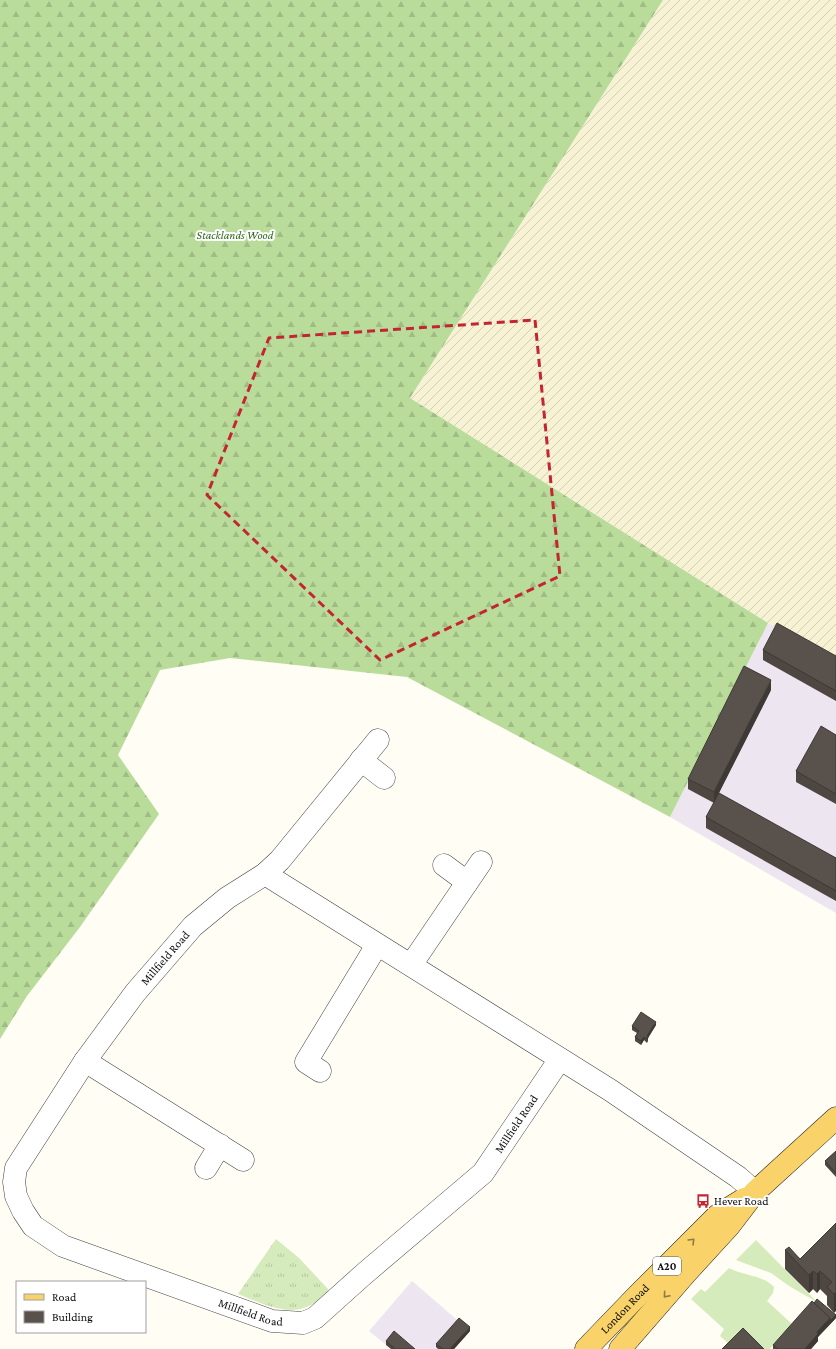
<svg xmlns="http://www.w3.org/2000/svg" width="836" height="1349" font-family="'Crimson Pro',serif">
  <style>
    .industrial { fill: #ede5ef }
    .farmland { fill: url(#farmland-furrows) }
    .grass { fill: url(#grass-tufts) }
    .forest { fill: url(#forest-firs) }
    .garden { fill: #d5ebbc }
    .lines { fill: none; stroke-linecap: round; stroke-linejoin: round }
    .minor-casing { stroke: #434343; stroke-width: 23 }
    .primary-casing { stroke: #212121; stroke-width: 23 }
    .minor { stroke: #fff; stroke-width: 22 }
    .primary { stroke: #f9d36a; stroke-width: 22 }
    .wall { fill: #4d4641 }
    .shaded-wall { fill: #3e3935 }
    .building { fill: #59514c; stroke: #3e3935 }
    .oneway { stroke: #907b42 }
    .marked { fill: none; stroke: #c32631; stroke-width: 3; stroke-dasharray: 8 5; stroke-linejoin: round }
    .labels { text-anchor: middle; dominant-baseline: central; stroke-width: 4; stroke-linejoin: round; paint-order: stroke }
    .shield { fill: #fff; stroke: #585858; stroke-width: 1 }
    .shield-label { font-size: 11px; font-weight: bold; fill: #101010 }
    .park-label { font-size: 12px; font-style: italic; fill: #306a1f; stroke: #fff }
    .street-label { font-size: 12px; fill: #101010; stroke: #fff }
    .poi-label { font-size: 12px; fill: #101010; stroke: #fff; text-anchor: start }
  </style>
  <defs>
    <pattern id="farmland-furrows" width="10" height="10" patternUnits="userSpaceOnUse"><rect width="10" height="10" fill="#f6f2d3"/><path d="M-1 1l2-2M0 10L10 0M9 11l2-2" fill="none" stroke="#d2ceb4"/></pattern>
    <pattern id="grass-tufts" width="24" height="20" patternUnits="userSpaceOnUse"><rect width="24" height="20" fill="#d5ebbc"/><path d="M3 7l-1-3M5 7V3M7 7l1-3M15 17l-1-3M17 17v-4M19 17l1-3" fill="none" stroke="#b6c8a1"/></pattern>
    <pattern id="forest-firs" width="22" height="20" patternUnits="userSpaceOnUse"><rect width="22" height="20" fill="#badc9b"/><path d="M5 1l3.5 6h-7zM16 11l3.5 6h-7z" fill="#9fbc84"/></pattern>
  </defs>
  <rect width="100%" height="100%" fill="#fffdf4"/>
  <!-- industrial -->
  <g class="industrial">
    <polygon points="768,623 836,661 836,913 670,817"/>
    <polygon points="412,1281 470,1331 453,1349 391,1349 369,1331"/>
  </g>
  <!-- farmland -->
  <polygon class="farmland" points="663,0 836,0 836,661 768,623 410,398"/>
  <!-- grass -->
  <path class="grass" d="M276,1239L299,1258L328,1289L327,1294C321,1298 315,1303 309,1306C286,1317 259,1302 238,1294Z"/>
  <!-- forest -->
  <polygon class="forest" points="0,0 663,0 410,398 768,623 670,817 407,677 230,658 160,670 118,755 159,814 80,927 27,996 0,1039"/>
  <!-- garden -->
  <g class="garden">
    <polygon points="756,1240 817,1302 789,1286 771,1273 736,1260"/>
    <path d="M729,1268C744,1276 763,1275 774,1287L773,1293L767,1301L792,1324L770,1349H757L728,1343L720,1336L724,1329L691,1299L701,1289L705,1292Z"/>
  </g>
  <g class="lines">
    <defs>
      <g id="minor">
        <path id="s1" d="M378,740L280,860L265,874L227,898L193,926L135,993L85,1061L16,1168L14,1182L16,1196L23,1211L33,1226L63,1246L272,1321L303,1323L315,1318L364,1274L483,1173L560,1059"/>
        <polyline points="361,760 384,778"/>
        <polyline points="444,865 467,882"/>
        <polyline points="265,874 610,1090 738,1177 755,1192"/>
        <polyline points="411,965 481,862"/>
        <polyline points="85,1061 243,1160"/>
        <polyline points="320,1071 306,1062 377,945"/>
        <polyline points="206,1168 220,1145"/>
      </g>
      <g id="primary">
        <path id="s2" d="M586,1349L638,1295L718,1215L744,1199"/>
        <polyline points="620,1349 686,1273 729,1226 755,1192 836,1118"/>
      </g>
    </defs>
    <!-- minor casing -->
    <use href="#minor" class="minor-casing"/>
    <!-- primary casing -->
    <use href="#primary" class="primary-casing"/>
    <!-- minor -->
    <use href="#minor" class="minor"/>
    <!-- primary -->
    <use href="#primary" class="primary"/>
  </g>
  <!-- wall -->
  <g class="wall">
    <polygon points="763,650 836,656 836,701 763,660"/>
    <polygon points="771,690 714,802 836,858 836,901 706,828 706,817 714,803 688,789 688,779"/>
    <polygon points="836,735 836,804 796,782 796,771"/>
    <polygon points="656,1025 648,1037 648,1041 647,1043 644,1040 641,1045 635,1041 635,1037 637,1033 632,1030 632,1026"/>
    <polygon points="836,1151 836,1177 825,1165 825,1161"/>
    <polygon points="836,1223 834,1313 827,1305 827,1296 820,1289 817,1293 813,1289 809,1293 785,1269 785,1250 800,1259"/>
    <polygon points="836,1318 818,1337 818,1341 811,1349 773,1349 773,1345"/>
    <polygon points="470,1331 454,1349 438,1349 436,1347 436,1344"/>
    <polygon points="386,1341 415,1349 391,1349 386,1345"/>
  </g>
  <!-- shaded-wall -->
  <g class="shaded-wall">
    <polygon points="771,680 771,690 714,803 714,792"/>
    <polygon points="656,1022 656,1025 647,1040 647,1036"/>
    <polygon points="644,1037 644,1040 641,1045 641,1041"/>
    <polygon points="813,1271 813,1289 809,1293 809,1275"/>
    <polygon points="820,1271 820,1289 817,1293 817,1274"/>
    <polygon points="836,1292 836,1311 834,1313 834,1294"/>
    <polygon points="836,1315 836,1318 818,1337 818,1341 811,1349 805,1349 817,1332 830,1318"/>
    <polygon points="470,1327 470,1331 454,1349 450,1349"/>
  </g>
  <!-- building -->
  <g class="building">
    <polygon points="777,623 836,656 836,691 763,650"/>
    <polygon points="744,666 771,680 714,792 688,779"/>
    <polygon points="821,726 836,735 836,794 796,771"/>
    <polygon points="719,793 836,858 836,891 706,817"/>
    <polygon points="641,1012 656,1022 647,1036 648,1037 647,1039 644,1037 641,1041 635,1037 639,1031 632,1026"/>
    <polygon points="836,1151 836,1173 825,1161"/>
    <polygon points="836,1223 836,1292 834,1294 827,1287 832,1282 820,1271 817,1274 813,1271 809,1275 785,1250 789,1247 800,1259"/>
    <polygon points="817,1299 836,1315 830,1321 830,1318 814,1303"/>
    <polygon points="812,1301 830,1318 817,1332 818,1334 805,1349 778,1349 773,1345"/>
    <polygon points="459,1318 470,1327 450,1349 443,1349 436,1344"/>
    <polygon points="743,1328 764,1349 722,1349"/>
    <polygon points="394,1331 415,1349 395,1349 386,1341"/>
  </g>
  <!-- one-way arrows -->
  <defs><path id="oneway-chevron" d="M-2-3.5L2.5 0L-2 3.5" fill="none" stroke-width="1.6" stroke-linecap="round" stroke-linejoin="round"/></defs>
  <g class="oneway">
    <use href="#oneway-chevron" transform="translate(692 1241) rotate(-45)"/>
    <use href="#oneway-chevron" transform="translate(666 1295) rotate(131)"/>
  </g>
  <!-- marked area -->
  <path class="marked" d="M535,320L560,576L380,660L207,495L269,338Z"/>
  <!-- icons -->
  <defs>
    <symbol id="bus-bare" viewBox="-9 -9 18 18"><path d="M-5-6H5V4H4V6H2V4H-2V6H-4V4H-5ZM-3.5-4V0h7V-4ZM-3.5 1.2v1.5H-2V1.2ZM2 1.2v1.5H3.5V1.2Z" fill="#c32631" stroke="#fff" stroke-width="2.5" paint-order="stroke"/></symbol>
  </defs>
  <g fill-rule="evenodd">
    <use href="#bus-bare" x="693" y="1191" width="20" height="20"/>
  </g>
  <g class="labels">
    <!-- shield labels -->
    <rect class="shield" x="653" y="1257" width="28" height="18" rx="3"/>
    <g class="shield-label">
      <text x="667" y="1266">A20</text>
    </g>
    <!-- park labels -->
    <g class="park-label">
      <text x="235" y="235">Stacklands Wood</text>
    </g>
    <!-- street labels -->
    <g class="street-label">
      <text transform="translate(165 958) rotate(-49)">Millfield Road</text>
      <text stroke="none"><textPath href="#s1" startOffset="1211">Millfield Road</textPath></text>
      <text stroke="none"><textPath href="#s2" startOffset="56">London Road</textPath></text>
      <text stroke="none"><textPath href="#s1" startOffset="863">Millfield Road</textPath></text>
    </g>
    <!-- poi labels -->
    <g class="poi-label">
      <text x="714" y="1201">Hever Road</text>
    </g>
  </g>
  <!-- legend -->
  <rect x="16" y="1281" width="130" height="52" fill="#ffffff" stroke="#9f9f9f"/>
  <rect x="24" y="1294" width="20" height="6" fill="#f9d36a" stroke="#9f9f9f"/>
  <text x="52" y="1301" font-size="12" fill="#101010">Road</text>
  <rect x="24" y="1311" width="20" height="12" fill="#59514c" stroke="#9f9f9f"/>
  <text x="52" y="1321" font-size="12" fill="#101010">Building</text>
</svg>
